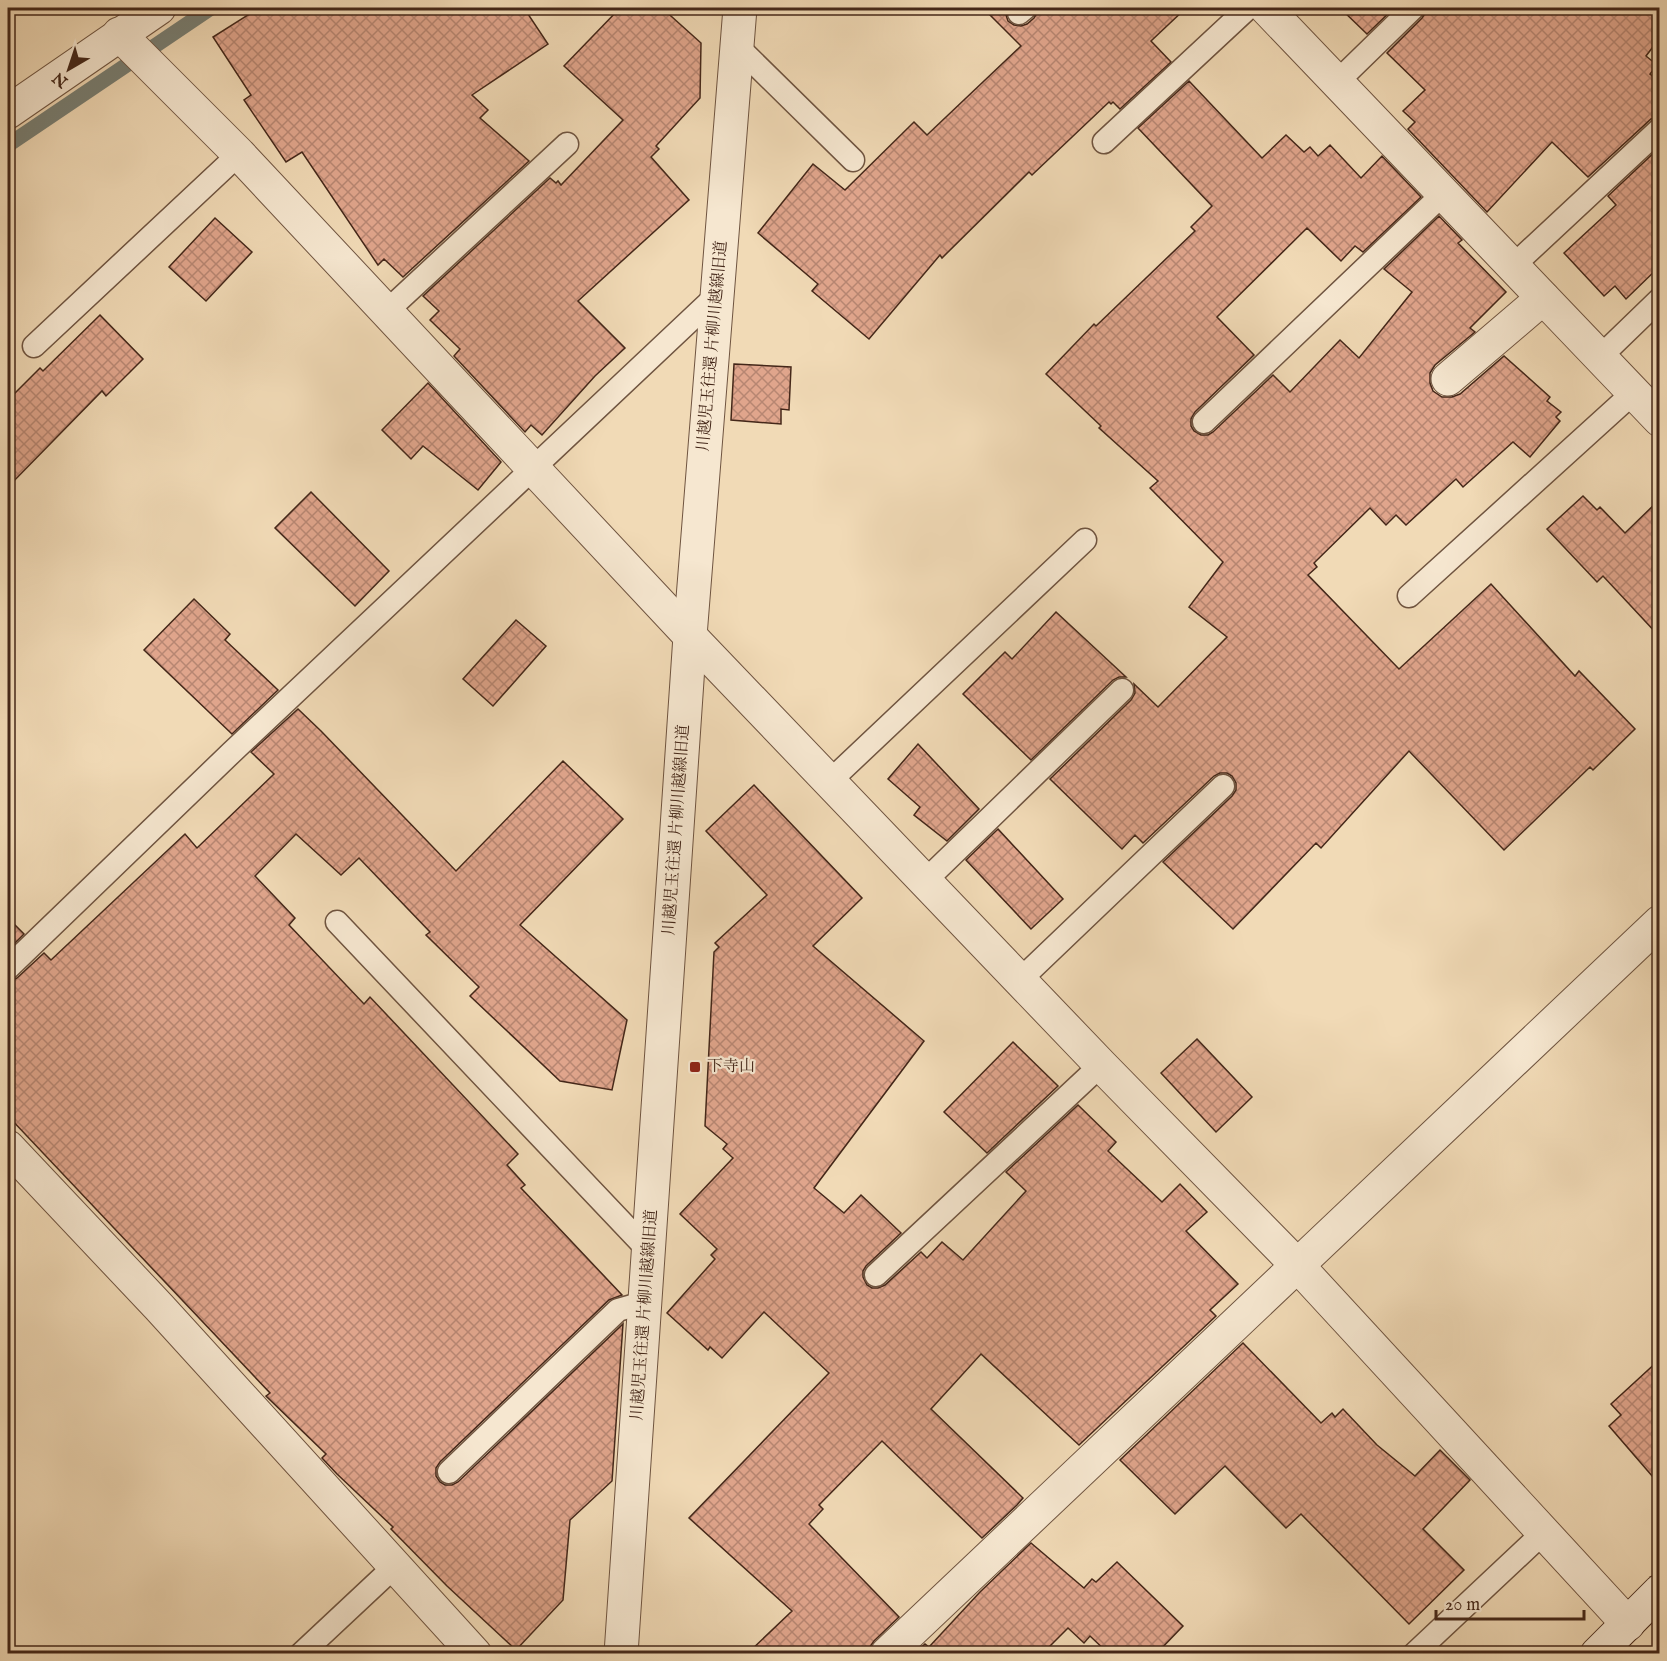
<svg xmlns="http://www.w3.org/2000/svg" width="1667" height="1661" font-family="'IM FELL English','Noto Serif JP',serif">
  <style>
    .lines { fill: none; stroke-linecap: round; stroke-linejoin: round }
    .stream { stroke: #787f74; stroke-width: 15 }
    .building { fill: url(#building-cross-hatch); stroke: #442719; stroke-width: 1.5 }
    .service-casing { stroke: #6f5440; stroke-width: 25 }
    .minor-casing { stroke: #6f5440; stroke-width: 35 }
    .secondary-casing { stroke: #442719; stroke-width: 35 }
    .service { stroke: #f6e7d0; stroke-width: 22 }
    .minor { stroke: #f6e7d0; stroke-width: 33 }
    .secondary { stroke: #f6e7d0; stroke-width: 33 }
    .poi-dot { fill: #8f2418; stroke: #f6e7d0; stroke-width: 2 }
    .labels { text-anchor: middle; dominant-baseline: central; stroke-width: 4.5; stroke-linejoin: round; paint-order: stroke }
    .street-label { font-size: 16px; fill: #442719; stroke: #f6e7d0 }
    .poi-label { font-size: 16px; fill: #442719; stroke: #f6e7d0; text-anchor: start }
  </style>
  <defs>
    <pattern id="building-cross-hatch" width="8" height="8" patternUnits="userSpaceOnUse" patternTransform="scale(1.5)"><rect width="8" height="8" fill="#e0a58c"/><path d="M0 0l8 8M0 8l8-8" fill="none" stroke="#b78672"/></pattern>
  </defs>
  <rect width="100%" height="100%" fill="#f1dab6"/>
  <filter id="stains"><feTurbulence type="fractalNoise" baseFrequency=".00333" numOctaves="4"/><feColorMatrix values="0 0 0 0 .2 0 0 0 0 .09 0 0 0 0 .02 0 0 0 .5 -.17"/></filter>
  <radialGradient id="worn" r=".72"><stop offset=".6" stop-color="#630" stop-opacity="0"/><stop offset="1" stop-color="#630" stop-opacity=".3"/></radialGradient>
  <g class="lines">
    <!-- stream -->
    <polyline class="stream" points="8,145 211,8"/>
  </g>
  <!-- building -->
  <g class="building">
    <polygon points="259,8 524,8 548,44 472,95 488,110 480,118 529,161 403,277 384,259 378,265 302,152 286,162 244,100 251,95 213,37"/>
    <polygon points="620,8 662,8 701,43 700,98 656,146 659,149 651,157 689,200 578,301 625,348 595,376 542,435 531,425 525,432 454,356 460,349 430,320 439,311 423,296 550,178 556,183 558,181 561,185 623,120 564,66"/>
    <polygon points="983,8 1007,8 1006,15 1008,21 1014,25 1021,26 1027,24 1034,18 1037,13 1038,8 1186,8 1151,41 1171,62 1120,109 1113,102 1111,104 1109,102 1032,175 1029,172 942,258 940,255 869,339 812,291 818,284 758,233 813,164 845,190 914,122 927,135 1021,46"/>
    <polygon points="1340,8 1394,8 1367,34"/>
    <polygon points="1426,8 1659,8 1659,39 1646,56 1657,65 1650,74 1659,81 1659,116 1651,119 1588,177 1552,142 1487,212 1408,129 1415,122 1403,111 1425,90 1387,53 1422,18 1426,12"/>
    <polygon points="1189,81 1262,158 1286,135 1304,152 1310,147 1318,156 1330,145 1361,178 1382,156 1421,197 1363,252 1355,246 1341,261 1307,228 1217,317 1254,355 1195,412 1191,419 1191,426 1194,431 1201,435 1208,435 1213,432 1273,375 1290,392 1340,340 1359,358 1412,292 1384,269 1439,216 1462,240 1458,243 1506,292 1470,328 1475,332 1435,365 1430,373 1430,383 1433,391 1442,397 1452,397 1460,394 1504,356 1550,397 1547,401 1561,412 1556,417 1560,421 1530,457 1513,442 1463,487 1456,479 1406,525 1396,515 1386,525 1370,508 1314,563 1317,567 1308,575 1399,669 1491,584 1575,676 1579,671 1635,729 1593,770 1590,767 1504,850 1409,751 1321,848 1316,843 1233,929 1163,862 1232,796 1236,790 1236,783 1232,776 1227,773 1220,773 1214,776 1143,843 1135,835 1122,849 1050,779 1131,700 1135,693 1134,684 1158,707 1227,637 1189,607 1223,562 1150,488 1158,481 1099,428 1101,426 1046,374 1094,324 1096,326 1195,231 1191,227 1212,206 1138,128"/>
    <polygon points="1659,148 1659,267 1626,299 1615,286 1604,296 1564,253 1616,205 1608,196"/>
    <polygon points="215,218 252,252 206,301 169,267"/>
    <polygon points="100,315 143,359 106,396 102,391 8,487 8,400 40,368 43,371"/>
    <polygon points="734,364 791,367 789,410 781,409 781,424 731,420"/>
    <polygon points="428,383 501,462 478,490 423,446 411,459 382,430"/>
    <polygon points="311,492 389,571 355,606 275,528"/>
    <polygon points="1583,496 1597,510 1600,507 1625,533 1659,500 1659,636 1603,576 1597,582 1547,529"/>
    <polygon points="194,599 230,634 225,640 278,690 232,734 144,650"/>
    <polygon points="1056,612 1126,677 1119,677 1113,680 1031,760 963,694 1005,652 1012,659"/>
    <polygon points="516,620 546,646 493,706 463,679"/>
    <polygon points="298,709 321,731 456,871 563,761 623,819 520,925 627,1020 612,1090 560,1081 470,996 479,987 426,935 430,932 359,858 341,875 296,834 255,876 295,918 289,925 364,1004 370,997 518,1154 507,1165 525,1185 521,1188 622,1295 609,1300 440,1462 436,1468 436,1476 440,1482 445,1485 452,1485 458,1482 623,1324 612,1481 570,1520 563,1600 516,1650 447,1586 391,1529 393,1527 337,1474 322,1458 326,1454 266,1396 270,1393 8,1116 8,981 12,981 17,978 44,953 51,960 185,834 197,848 274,774 251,752"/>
    <polygon points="918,744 979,809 947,841 914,815 920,807 888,779"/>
    <polygon points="754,785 862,898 813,946 924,1041 814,1188 844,1213 861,1195 901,1233 866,1266 863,1271 863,1277 867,1285 872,1288 878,1288 885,1285 921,1252 927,1258 942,1242 963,1260 1026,1191 1006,1172 1078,1105 1116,1142 1108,1151 1162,1202 1180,1184 1207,1212 1186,1231 1238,1284 1210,1310 1216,1316 1079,1445 981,1354 931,1409 1023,1498 1017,1505 982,1538 882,1441 819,1505 823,1509 809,1524 899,1617 874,1641 869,1648 869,1653 748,1653 792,1611 689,1518 829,1373 764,1312 722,1358 710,1347 708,1350 667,1313 715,1259 711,1255 717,1249 680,1214 733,1158 723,1149 727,1144 705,1126 714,952 719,947 715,943 767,895 706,831"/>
    <polygon points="998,829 1063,899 1031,929 966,860"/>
    <polygon points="8,918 24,934 8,950"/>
    <polygon points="1197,1039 1252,1097 1216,1132 1161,1073"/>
    <polygon points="1013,1042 1058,1086 987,1153 944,1112"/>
    <polygon points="1243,1343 1321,1423 1332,1413 1335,1417 1343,1409 1377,1445 1415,1476 1440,1450 1470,1480 1423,1529 1464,1570 1409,1624 1301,1514 1286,1528 1225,1466 1175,1514 1120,1460"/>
    <polygon points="1659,1360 1659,1484 1609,1426 1621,1415 1611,1404"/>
    <polygon points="1031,1543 1084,1588 1092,1579 1096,1582 1117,1562 1183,1626 1157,1653 1108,1653 1090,1636 1084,1643 1068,1628 1043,1653 915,1653 925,1644 929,1647 980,1592"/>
  </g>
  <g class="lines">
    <defs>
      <g id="service">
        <polyline points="1019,13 1025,8"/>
        <polyline points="737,46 853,160"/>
        <polyline points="1337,82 1413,8"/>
        <polyline points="1104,142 1248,8"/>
        <polyline points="1513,266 1660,129"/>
        <polyline points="387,311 567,144"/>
        <polyline points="34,346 239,154"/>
        <polyline points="1599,358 1660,299"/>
        <polyline points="1204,422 1443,194"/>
        <polyline points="1409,596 1633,393"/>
        <polyline points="829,782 1085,540"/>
        <polyline points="925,881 1122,690"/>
        <polyline points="337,922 649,1251"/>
        <polyline points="8,968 231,753 717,295"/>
        <polyline points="1020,980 1223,786"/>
        <polyline points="876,1275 1101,1065"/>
        <polyline points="449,1472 618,1310 646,1302"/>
        <polyline points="301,1654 395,1566"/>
        <polyline points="1414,1654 1543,1533"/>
      </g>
      <g id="minor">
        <polyline points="1266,8 1660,420"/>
        <polyline points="119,34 239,154 690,636 1101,1065 1297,1265 1628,1624"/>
        <polyline points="8,112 159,8"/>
        <polyline points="1448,379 1543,298"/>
        <polyline points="8,1147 159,1307 475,1654"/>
        <polyline points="621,1654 690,636 740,8"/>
        <polyline points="887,1654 1660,922"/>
      </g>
      <polyline id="secondary" points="1597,1654 1660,1591"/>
    </defs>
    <!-- service casing -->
    <use href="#service" class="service-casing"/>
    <!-- minor casing -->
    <use href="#minor" class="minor-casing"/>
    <!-- secondary casing -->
    <use href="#secondary" class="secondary-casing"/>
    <!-- service -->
    <use href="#service" class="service"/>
    <!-- minor -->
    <use href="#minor" class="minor"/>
    <!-- secondary -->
    <use href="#secondary" class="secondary"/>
  </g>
  <!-- markers -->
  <rect class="poi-dot" x="689" y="1061" width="12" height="12" rx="3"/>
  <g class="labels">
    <!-- street labels -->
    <g class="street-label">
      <text transform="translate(713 346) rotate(-85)">川越児玉往還 片柳川越線旧道</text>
      <text transform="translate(677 830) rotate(-86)">川越児玉往還 片柳川越線旧道</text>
      <text transform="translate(645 1315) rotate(-86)">川越児玉往還 片柳川越線旧道</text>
    </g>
    <!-- poi labels -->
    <g class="poi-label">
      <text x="707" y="1067">下寺山</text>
    </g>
  </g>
  <!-- margin -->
  <rect width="1667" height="1661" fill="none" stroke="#f1dab6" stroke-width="30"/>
  <rect x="9" y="9" width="1649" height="1643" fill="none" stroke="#442719" stroke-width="3"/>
  <rect x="15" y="15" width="1637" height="1631" fill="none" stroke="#442719" stroke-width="1.5"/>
  <!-- north arrow -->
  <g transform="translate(69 69) rotate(219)" stroke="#f6e7d0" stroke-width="4.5" paint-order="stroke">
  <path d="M0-4.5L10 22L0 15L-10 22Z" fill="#442719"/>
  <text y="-9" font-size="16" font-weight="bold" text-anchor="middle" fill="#442719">N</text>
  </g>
  <!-- scale -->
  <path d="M1436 1610v9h148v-9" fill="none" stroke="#442719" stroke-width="3"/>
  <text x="1445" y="1610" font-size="18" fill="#442719" stroke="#f6e7d0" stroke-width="4.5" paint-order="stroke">20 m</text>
  <rect width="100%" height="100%" filter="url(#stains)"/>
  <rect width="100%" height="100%" fill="url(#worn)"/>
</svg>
